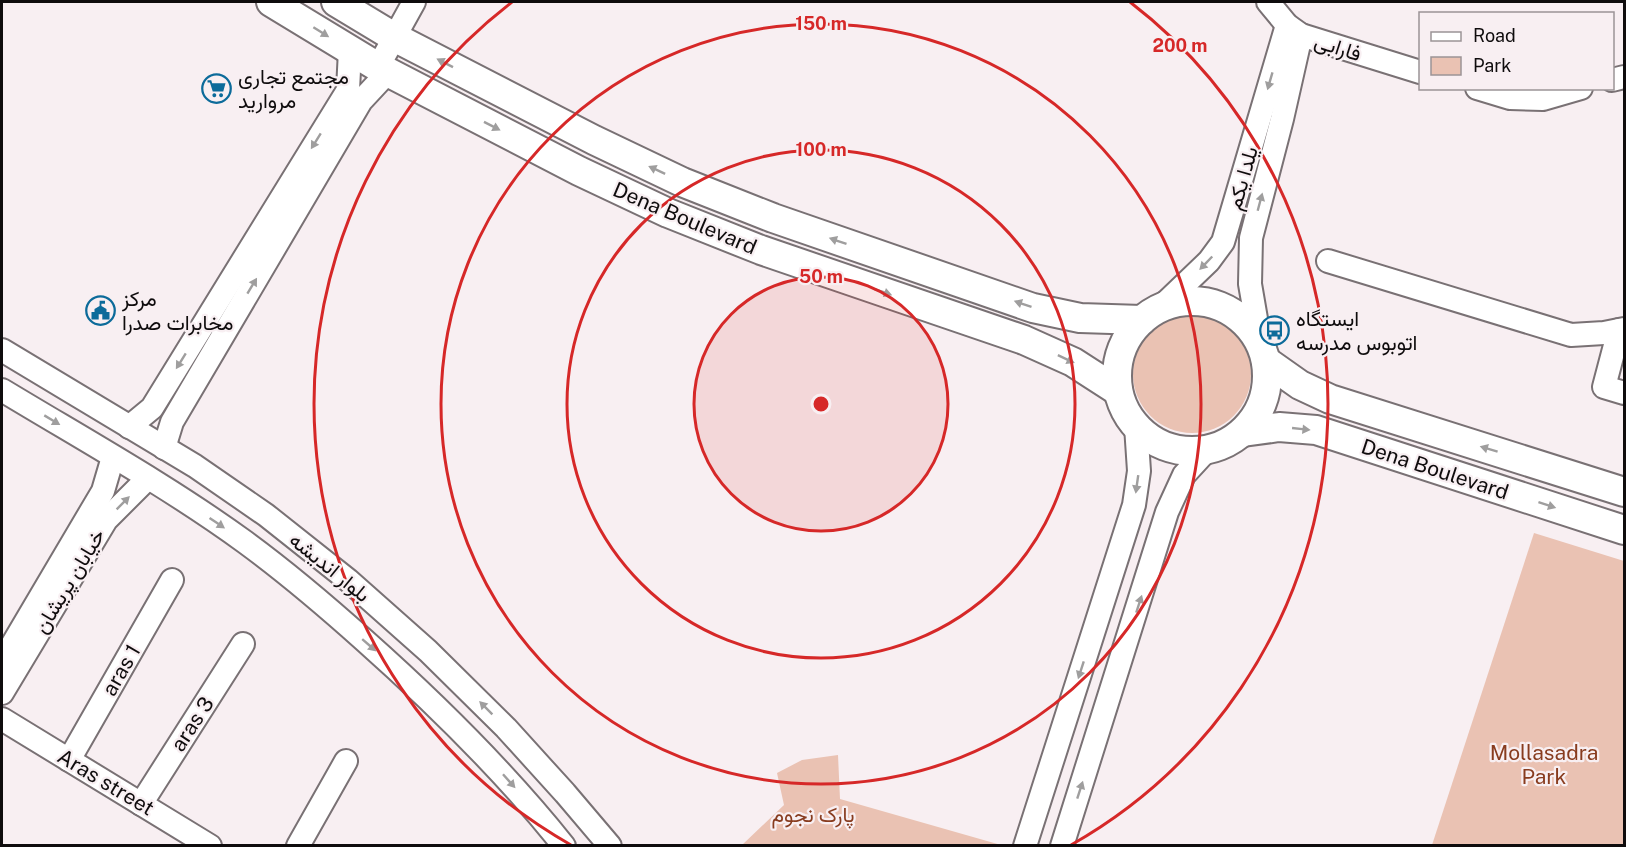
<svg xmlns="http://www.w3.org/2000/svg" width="1626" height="847" font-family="'Public Sans',Vazirmatn,sans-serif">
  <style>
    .green { fill: #eac2b3 }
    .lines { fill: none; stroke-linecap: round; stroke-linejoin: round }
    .minor-casing { stroke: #797174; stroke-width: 26 }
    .major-casing { stroke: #797174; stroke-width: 32 }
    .minor { stroke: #fff; stroke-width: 22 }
    .major { stroke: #fff; stroke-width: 28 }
    .oneway { fill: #9f9e9e }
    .ring { fill: none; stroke: #d62828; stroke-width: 3 }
    .labels { text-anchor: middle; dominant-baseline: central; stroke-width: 4.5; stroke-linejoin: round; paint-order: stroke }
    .street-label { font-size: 21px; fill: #0f0c0d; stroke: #f8eff2 }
    .poi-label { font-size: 21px; fill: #0f0c0d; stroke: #f8eff2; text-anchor: start }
    .park-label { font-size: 21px; fill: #883c1f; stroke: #f8eff2 }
    .centre { fill: #d62828; stroke: #f8eff2; stroke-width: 3 }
    .ring-label { font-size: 18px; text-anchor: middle; font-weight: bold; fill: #d62828; stroke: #f8eff2; stroke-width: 4.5; stroke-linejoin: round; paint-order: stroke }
  </style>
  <rect width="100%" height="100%" fill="#f8eff2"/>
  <!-- green -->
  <g class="green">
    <circle cx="1192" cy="374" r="59"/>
    <polygon points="1534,533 1624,561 1624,845 1432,845"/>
    <polygon points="838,755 840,799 1001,845 742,845 784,805 777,773 802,760"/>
  </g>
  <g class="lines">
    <defs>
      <g id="minor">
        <polyline points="1268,2 1287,25 1301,35 1420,72"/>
        <polyline points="378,67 414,2"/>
        <polyline points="1612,80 1624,77"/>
        <polyline points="1477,88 1510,98 1543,99 1581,88"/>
        <polyline points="1328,261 1571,335 1604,333 1624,329"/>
        <polyline points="1159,309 1209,261 1223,242 1287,25"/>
        <polyline points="1619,330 1604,387 1624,393"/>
        <polyline points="1260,342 1250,284 1251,238 1282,119 1301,35"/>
        <polyline points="2,350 195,466 266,515 348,580 428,651 506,728 565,793 610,846"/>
        <path d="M2,390C83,439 168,486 245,542C286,572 326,606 364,640C436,704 504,771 564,846"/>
        <polyline points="129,427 152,408 348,90 350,50"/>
        <polyline points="164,448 172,422 361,101 388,72"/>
        <polyline points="2,662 103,491 113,457"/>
        <polyline points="2,693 106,520 148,478"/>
        <polyline points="2,719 210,846"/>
        <polyline points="69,760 172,580"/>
        <polyline points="141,804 243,644"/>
        <polyline points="298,846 346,761"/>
        <polyline points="1025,846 1134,505 1139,471 1136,426"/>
        <polyline points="1062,846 1167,512 1184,475 1207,450"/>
      </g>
      <g id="major">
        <polyline points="271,2 378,67 579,171 668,213 761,250 1024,340 1073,362 1118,391"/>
        <polyline points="336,2 394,37 594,140 682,182 773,218 1033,308 1080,318 1142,320"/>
        <circle cx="1192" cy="376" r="75"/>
        <polyline points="1266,361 1300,385 1330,399 1624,492"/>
        <polyline points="1243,432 1279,427 1316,430 1624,530"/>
      </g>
    </defs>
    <!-- minor casing -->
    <use href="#minor" class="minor-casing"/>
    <!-- major casing -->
    <use href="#major" class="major-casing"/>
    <!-- minor -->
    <use href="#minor" class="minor"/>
    <!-- major -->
    <use href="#major" class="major"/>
  </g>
  <!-- one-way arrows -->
  <defs><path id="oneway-solid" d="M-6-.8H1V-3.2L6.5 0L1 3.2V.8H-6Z" transform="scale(1.5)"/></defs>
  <g class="oneway">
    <use href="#oneway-solid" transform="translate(321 32) rotate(32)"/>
    <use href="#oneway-solid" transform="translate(445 63) rotate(-153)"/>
    <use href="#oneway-solid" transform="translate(1270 81) rotate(106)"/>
    <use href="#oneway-solid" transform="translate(492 126) rotate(27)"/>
    <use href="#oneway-solid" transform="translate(316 141) rotate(122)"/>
    <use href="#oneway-solid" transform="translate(657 170) rotate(-155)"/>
    <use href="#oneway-solid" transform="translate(1260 202) rotate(-75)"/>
    <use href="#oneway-solid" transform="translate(838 241) rotate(-161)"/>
    <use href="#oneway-solid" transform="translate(1206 263) rotate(134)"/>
    <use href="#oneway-solid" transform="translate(252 286) rotate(-59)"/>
    <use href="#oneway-solid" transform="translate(883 292) rotate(19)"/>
    <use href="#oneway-solid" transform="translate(1023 304) rotate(-161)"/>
    <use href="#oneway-solid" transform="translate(1066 359) rotate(25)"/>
    <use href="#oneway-solid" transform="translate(181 361) rotate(122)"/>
    <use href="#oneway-solid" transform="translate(52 420) rotate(31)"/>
    <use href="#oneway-solid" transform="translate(1301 429) rotate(6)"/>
    <use href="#oneway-solid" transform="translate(1489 449) rotate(-163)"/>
    <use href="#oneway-solid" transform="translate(1137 484) rotate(98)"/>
    <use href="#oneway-solid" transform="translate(123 503) rotate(-45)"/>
    <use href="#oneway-solid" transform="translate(1547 505) rotate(18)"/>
    <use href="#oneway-solid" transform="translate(217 523) rotate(34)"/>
    <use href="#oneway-solid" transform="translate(1139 604) rotate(-72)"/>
    <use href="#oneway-solid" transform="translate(369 645) rotate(41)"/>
    <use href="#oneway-solid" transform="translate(1081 670) rotate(108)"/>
    <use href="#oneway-solid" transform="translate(486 708) rotate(-135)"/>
    <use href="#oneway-solid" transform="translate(509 781) rotate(48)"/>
    <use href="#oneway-solid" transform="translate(1080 790) rotate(-72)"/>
  </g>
  <!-- distance rings -->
  <circle cx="821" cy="404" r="127" fill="#d62828" fill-opacity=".12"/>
  <g class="ring">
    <circle cx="821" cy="404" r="127"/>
    <circle cx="821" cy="404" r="254"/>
    <circle cx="821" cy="404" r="380"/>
    <path d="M571 845A507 507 0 0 1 512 2M1130 2A507 507 0 0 1 1071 845"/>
  </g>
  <!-- icons -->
  <defs>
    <symbol id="supermarket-ring" viewBox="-11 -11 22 22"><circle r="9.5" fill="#f8eff2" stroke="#0c6b9a" stroke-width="1.5"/><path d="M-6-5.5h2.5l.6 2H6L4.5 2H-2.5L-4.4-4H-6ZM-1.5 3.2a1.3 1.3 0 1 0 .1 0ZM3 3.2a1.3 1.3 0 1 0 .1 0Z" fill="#0c6b9a"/></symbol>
    <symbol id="civic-ring" viewBox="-11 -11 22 22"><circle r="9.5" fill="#f8eff2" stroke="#0c6b9a" stroke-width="1.5"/><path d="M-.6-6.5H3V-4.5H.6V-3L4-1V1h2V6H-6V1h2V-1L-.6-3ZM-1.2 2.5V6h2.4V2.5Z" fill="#0c6b9a"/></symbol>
    <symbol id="bus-ring" viewBox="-11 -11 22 22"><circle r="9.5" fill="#f8eff2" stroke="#0c6b9a" stroke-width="1.5"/><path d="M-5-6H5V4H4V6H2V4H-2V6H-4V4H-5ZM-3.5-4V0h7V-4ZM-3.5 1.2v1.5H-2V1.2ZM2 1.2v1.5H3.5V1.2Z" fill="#0c6b9a"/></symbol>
  </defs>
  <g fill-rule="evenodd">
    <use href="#supermarket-ring" x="200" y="72" width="33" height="33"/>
    <use href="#civic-ring" x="84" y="294" width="33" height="33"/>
    <use href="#bus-ring" x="1258" y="314" width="33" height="33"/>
  </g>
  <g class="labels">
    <!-- street labels -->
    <g class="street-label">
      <text transform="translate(1338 47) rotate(18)">فارابی</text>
      <text transform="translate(1242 178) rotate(-74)">یلدا یکم</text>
      <text transform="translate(685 218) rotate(23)">Dena Boulevard</text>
      <text transform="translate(1435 469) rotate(18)">Dena Boulevard</text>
      <text transform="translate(330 567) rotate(39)">بلوار اندیشه</text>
      <text transform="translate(69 581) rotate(-59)">خیابان پریشان</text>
      <text transform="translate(121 670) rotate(-60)">aras 1</text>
      <text transform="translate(192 724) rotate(-57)">aras 3</text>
      <text transform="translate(106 782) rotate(31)">Aras street</text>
    </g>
    <!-- poi labels -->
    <g class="poi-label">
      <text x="238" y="76">مجتمع تجاری<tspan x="238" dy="24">مروارید</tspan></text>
      <text x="122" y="298">مرکز<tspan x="122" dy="24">مخابرات صدرا</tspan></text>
      <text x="1296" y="318">ایستگاه<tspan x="1296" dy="24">اتوبوس مدرسه</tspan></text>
    </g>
    <!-- park labels -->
    <g class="park-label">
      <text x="1544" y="752">Mollasadra<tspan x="1544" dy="24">Park</tspan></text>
      <text x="813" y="814">پارک نجوم</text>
    </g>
  </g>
  <circle cx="821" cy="404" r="9" class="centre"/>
  <g class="ring-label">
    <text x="821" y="30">150 m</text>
    <text x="1180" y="52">200 m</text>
    <text x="821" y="156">100 m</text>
    <text x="821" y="283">50 m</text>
  </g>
  <!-- border -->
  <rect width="1626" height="847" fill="none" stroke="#0f0c0d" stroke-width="6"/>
  <!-- legend -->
  <rect x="1419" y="12" width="195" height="78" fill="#f8eff2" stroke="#9b9496" stroke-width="1.5"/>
  <rect x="1431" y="32" width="30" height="9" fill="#ffffff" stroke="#9b9496" stroke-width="1.5"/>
  <text x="1473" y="42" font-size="18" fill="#0f0c0d">Road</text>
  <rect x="1431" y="57" width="30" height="18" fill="#eac2b3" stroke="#9b9496" stroke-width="1.5"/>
  <text x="1473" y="72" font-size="18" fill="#0f0c0d">Park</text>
</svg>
